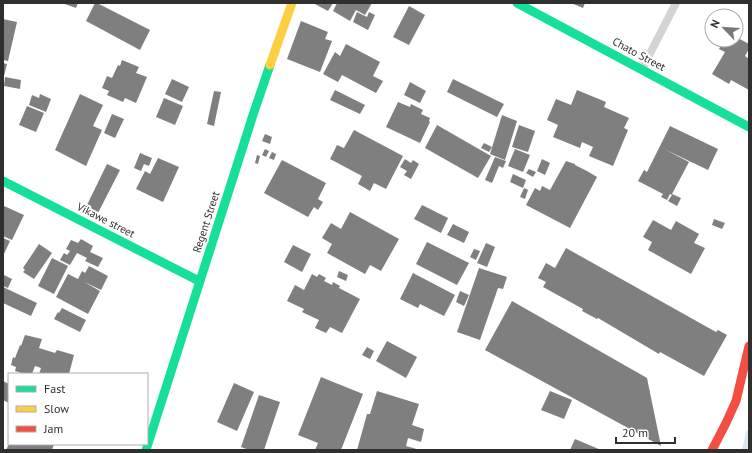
<svg xmlns="http://www.w3.org/2000/svg" width="752" height="453" font-family="'PT Sans',sans-serif">
  <style>
    .lines { fill: none; stroke-linecap: round; stroke-linejoin: round }
    .stream { stroke: #dbe7f0; stroke-width: 6 }
    .building { fill: #7f7f7f }
    .lane { stroke: #d4d4d4; stroke-width: 8 }
    .fast { stroke: #16e098; stroke-width: 9 }
    .slow { stroke: #ffcf43; stroke-width: 9 }
    .jam { stroke: #f24e42; stroke-width: 9 }
    .labels { text-anchor: middle; dominant-baseline: central; stroke-width: 4; stroke-linejoin: round; paint-order: stroke }
    .street-label { font-size: 11px; fill: #2f2f2f; stroke: #fff }
  </style>
  <rect width="100%" height="100%" fill="#fff"/>
  <g class="lines">
    <!-- stream -->
    <polyline class="stream" points="745,450 749,433"/>
  </g>
  <!-- building -->
  <g class="building">
    <polygon points="62,3 78,3 76,8"/>
    <polygon points="95,3 97,3 150,30 140,50 86,21"/>
    <polygon points="313,3 333,3 328,11"/>
    <polygon points="337,3 372,3 365,15 356,10 350,21 333,11"/>
    <polygon points="571,3 585,3 583,8"/>
    <polygon points="409,6 425,15 409,45 393,37"/>
    <polygon points="357,12 367,17 369,12 375,15 368,30 353,22"/>
    <polygon points="3,19 17,22 8,61 3,60"/>
    <polygon points="301,21 328,32 325,39 332,41 320,72 287,59"/>
    <polygon points="736,37 749,44 749,49 745,56 749,59 749,90 731,80 729,84 712,74 725,52 719,49 724,40 736,40"/>
    <polygon points="346,44 380,62 373,76 383,81 376,93 342,75 338,82 323,74 335,52 340,56"/>
    <polygon points="122,60 139,67 136,73 147,77 136,103 125,98 123,102 107,95 109,91 102,88 107,76 112,78 118,65 120,66"/>
    <polygon points="3,63 7,64 4,76 3,76"/>
    <polygon points="5,77 21,80 20,89 4,86"/>
    <polygon points="172,79 189,87 182,102 165,94"/>
    <polygon points="453,79 504,104 497,117 447,92"/>
    <polygon points="410,82 426,91 420,103 404,95"/>
    <polygon points="335,90 365,105 360,114 330,100"/>
    <polygon points="577,90 606,102 604,107 629,118 624,128 628,130 613,166 589,156 593,147 582,142 580,148 553,137 558,125 547,120 556,99 571,105"/>
    <polygon points="214,91 221,92 214,126 207,124"/>
    <polygon points="40,94 51,99 46,112 29,105 32,95 39,98"/>
    <polygon points="80,94 103,105 93,126 102,130 86,166 55,150"/>
    <polygon points="164,98 183,106 175,125 156,117"/>
    <polygon points="398,102 410,107 411,104 423,110 421,114 430,118 429,121 430,122 420,143 386,127"/>
    <polygon points="27,106 44,113 36,132 19,125"/>
    <polygon points="112,114 124,119 115,138 104,133"/>
    <polygon points="502,115 517,121 505,160 490,154"/>
    <polygon points="437,125 491,156 478,178 425,148"/>
    <polygon points="519,125 535,131 528,152 512,147"/>
    <polygon points="670,126 718,149 708,170 664,149 689,162 672,194 681,198 677,206 668,201 672,195 670,194 667,200 661,197 663,194 638,181 644,170 647,172"/>
    <polygon points="354,130 403,156 386,189 374,183 370,191 358,184 362,176 330,159 337,145 344,148"/>
    <polygon points="265,134 272,137 270,144 262,141"/>
    <polygon points="484,143 492,147 489,152 481,148"/>
    <polygon points="265,149 269,151 266,157 262,155"/>
    <polygon points="515,149 530,155 523,172 508,166"/>
    <polygon points="272,152 276,154 274,160 269,158"/>
    <polygon points="140,153 152,158 149,166 144,164 141,171 134,168"/>
    <polygon points="257,155 260,156 258,164 255,163"/>
    <polygon points="495,157 506,161 503,168 499,166 492,183 485,180"/>
    <polygon points="158,158 179,167 163,202 136,189 145,171 150,174"/>
    <polygon points="405,159 411,163 413,160 419,164 411,179 404,175 407,171 400,167"/>
    <polygon points="542,159 550,163 545,175 537,171"/>
    <polygon points="282,160 326,183 318,199 323,202 318,210 314,207 308,217 264,193"/>
    <polygon points="566,161 575,164 575,165 587,171 597,177 570,228 526,205 535,188 540,191 542,186 550,190"/>
    <polygon points="107,164 120,170 98,213 86,207"/>
    <polygon points="529,169 536,172 533,177 526,173"/>
    <polygon points="513,174 526,180 523,188 510,182"/>
    <polygon points="524,188 528,190 525,199 520,197"/>
    <polygon points="422,205 448,218 441,233 414,219"/>
    <polygon points="4,206 24,215 12,240 3,236"/>
    <polygon points="350,212 399,239 381,271 370,265 365,274 327,253 332,244 322,238 331,223 341,229"/>
    <polygon points="714,219 725,223 722,229 712,225"/>
    <polygon points="653,220 671,230 676,221 699,234 694,243 705,248 691,274 648,250 652,242 643,237"/>
    <polygon points="453,224 469,232 464,243 447,235"/>
    <polygon points="3,238 10,241 3,256"/>
    <polygon points="81,239 93,246 90,252 103,258 98,267 85,261 87,258 77,253 70,265 60,260 64,253 67,255 70,251 66,249 71,240 78,243"/>
    <polygon points="427,242 469,263 457,285 416,264"/>
    <polygon points="486,243 495,247 487,267 477,263"/>
    <polygon points="39,244 52,253 34,279 23,272 25,270 23,268"/>
    <polygon points="293,245 311,254 302,272 284,262"/>
    <polygon points="566,248 716,332 718,330 727,335 704,376 660,352 659,354 598,318 597,319 582,311 583,309 543,287 546,282 538,278 546,263 555,268"/>
    <polygon points="474,249 480,251 476,260 470,257"/>
    <polygon points="52,258 68,266 54,294 38,286"/>
    <polygon points="89,266 108,276 101,290 84,282 100,291 88,314 56,297 68,274 78,279 82,271 85,273"/>
    <polygon points="479,268 507,277 503,289 498,288 480,340 457,332"/>
    <polygon points="339,271 348,275 346,281 337,277"/>
    <polygon points="413,273 455,295 444,316 420,304 418,308 400,299"/>
    <polygon points="312,274 317,277 319,274 326,278 324,281 332,285 333,282 340,286 339,288 360,299 342,333 330,327 326,333 315,328 319,320 302,312 304,309 287,301 295,285 304,290"/>
    <polygon points="4,275 12,279 8,288 3,286"/>
    <polygon points="3,287 37,303 31,316 3,303"/>
    <polygon points="460,291 469,295 464,306 456,302"/>
    <polygon points="512,301 647,378 661,446 485,350"/>
    <polygon points="62,308 86,320 80,332 54,319 58,312 59,313"/>
    <polygon points="25,335 42,339 39,348 55,353 57,350 74,355 69,374 39,374 41,368 35,366 32,374 25,374 15,371 16,367 11,365 13,357 15,358 20,345 21,346"/>
    <polygon points="387,341 417,357 406,378 376,361"/>
    <polygon points="367,347 374,351 370,359 362,355"/>
    <polygon points="321,377 363,394 341,450 315,450 318,443 298,435"/>
    <polygon points="3,381 9,384 9,403 3,400"/>
    <polygon points="234,383 254,392 237,431 217,422"/>
    <polygon points="377,391 419,404 412,425 424,429 421,442 408,438 406,446 420,450 357,450 367,414 370,414"/>
    <polygon points="550,391 572,400 564,419 541,410"/>
    <polygon points="259,395 280,402 264,450 249,450 241,447"/>
    <polygon points="575,439 601,450 570,450"/>
    <polygon points="9,444 54,444 52,450 6,450"/>
  </g>
  <g class="lines">
    <!-- lane -->
    <polyline class="lane" points="642,69 676,3"/>
    <!-- fast -->
    <g class="fast">
      <polyline points="517,3 749,127"/>
      <polyline points="3,181 199,281"/>
      <polyline points="146,450 253,115 270,65"/>
    </g>
    <!-- slow -->
    <polyline class="slow" points="270,65 292,3"/>
    <!-- jam -->
    <polyline class="jam" points="712,450 726,423 736,401 749,346"/>
  </g>
  <g class="labels">
    <!-- street labels -->
    <g class="street-label">
      <text transform="translate(639 54) rotate(28)">Chato Street</text>
      <text transform="translate(106 220) rotate(27)">Vikawe street</text>
      <text transform="translate(206 222) rotate(-72)">Regent Street</text>
    </g>
  </g>
  <!-- border -->
  <rect width="752" height="453" fill="none" stroke="#2f2f2f" stroke-width="8"/>
  <!-- legend -->
  <rect x="8" y="373" width="140" height="72" fill="#ffffff" stroke="#acacac"/>
  <rect x="16" y="386" width="20" height="6" fill="#16e098" stroke="#acacac"/>
  <text x="44" y="393" font-size="12" fill="#2f2f2f">Fast</text>
  <rect x="16" y="406" width="20" height="6" fill="#ffcf43" stroke="#acacac"/>
  <text x="44" y="413" font-size="12" fill="#2f2f2f">Slow</text>
  <rect x="16" y="426" width="20" height="6" fill="#f24e42" stroke="#acacac"/>
  <text x="44" y="433" font-size="12" fill="#2f2f2f">Jam</text>
  <!-- north arrow -->
  <g transform="translate(724 28) rotate(295)"><circle r="19" fill="#ffffff" stroke="#acacac"/>
  <path d="M0-3L7 15L0 10L-7 15Z" fill="#787878"/>
  <text y="-6" font-size="11" font-weight="bold" text-anchor="middle" fill="#2f2f2f">N</text>
  </g>
  <!-- scale -->
  <path d="M616 437v6h59v-6" fill="none" stroke="#2f2f2f" stroke-width="2"/>
  <text x="622" y="437" font-size="12" fill="#2f2f2f" stroke="#ffffff" stroke-width="3" paint-order="stroke">20 m</text>
</svg>
